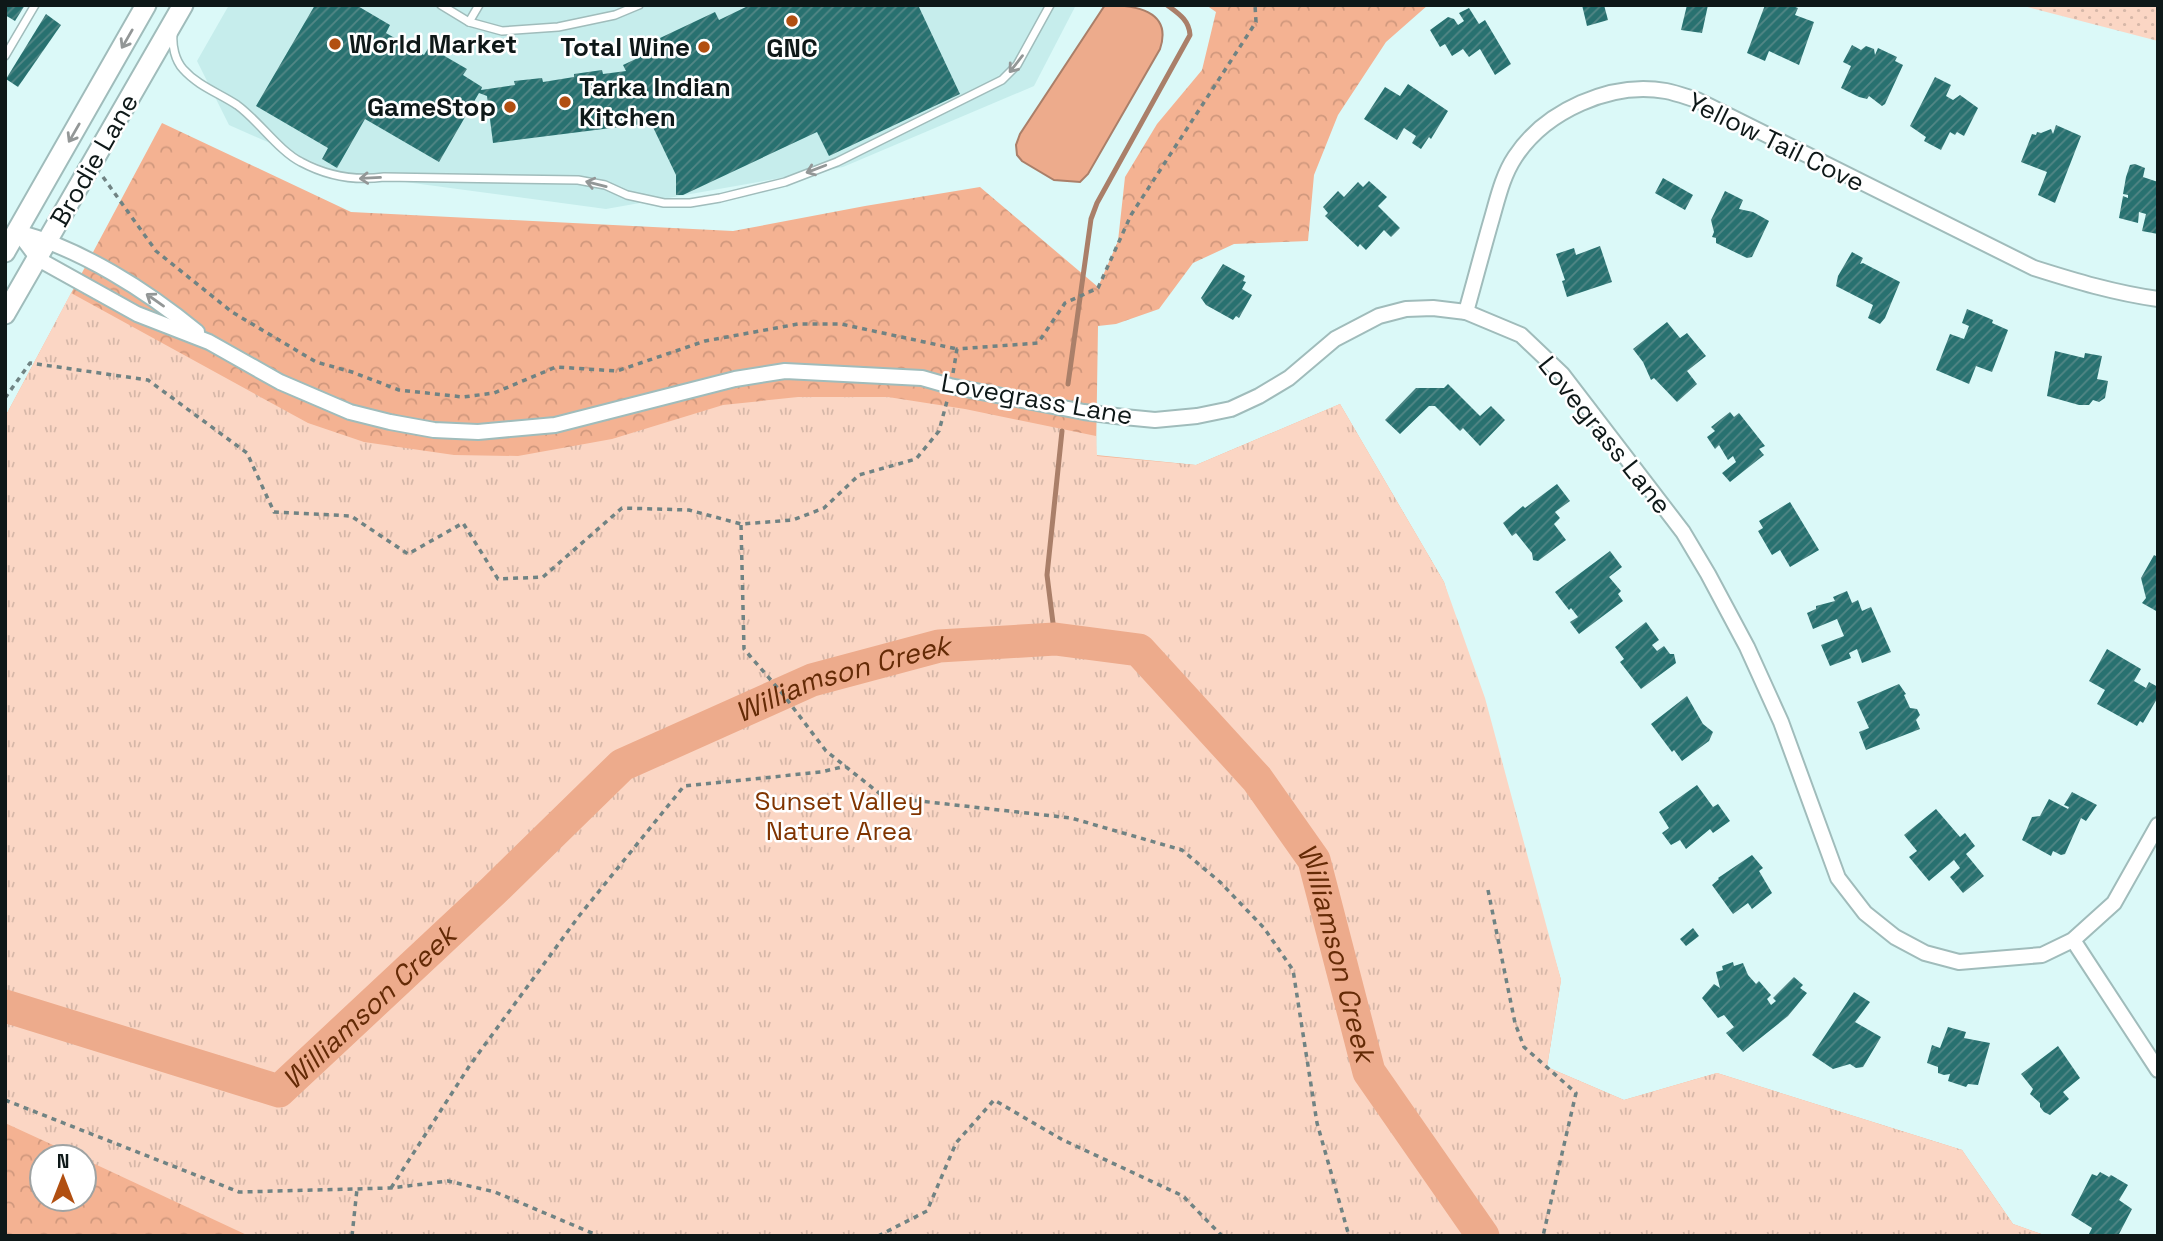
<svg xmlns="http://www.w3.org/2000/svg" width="2163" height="1241" font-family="'Space Grotesk',sans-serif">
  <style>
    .built { fill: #c6edec }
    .grass { fill: url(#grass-dots) }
    .forest { fill: url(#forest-crowns); fill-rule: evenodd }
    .park { fill: url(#park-tufts) }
    .water { fill: #edab8c; stroke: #aa7f69; stroke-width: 2 }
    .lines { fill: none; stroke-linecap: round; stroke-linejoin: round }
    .stream { stroke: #aa7f69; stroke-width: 5 }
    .river { stroke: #edab8c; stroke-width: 33 }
    .building { fill: url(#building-hatch) }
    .lane-casing { stroke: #a0bcbb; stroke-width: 10 }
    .street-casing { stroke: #a0bcbb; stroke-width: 18 }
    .secondary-casing { stroke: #a0bcbb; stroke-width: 23 }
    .path { stroke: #708383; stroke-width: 3.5; stroke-dasharray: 5 5; stroke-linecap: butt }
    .lane { stroke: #fff; stroke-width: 7 }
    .street { stroke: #fff; stroke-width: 14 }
    .secondary { stroke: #fff; stroke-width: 19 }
    .oneway { stroke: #939797 }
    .poi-dot { fill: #b14f11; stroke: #fff; stroke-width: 2.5 }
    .labels { text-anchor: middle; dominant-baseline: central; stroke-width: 5; stroke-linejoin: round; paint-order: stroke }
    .poi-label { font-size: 26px; font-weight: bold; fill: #0e1818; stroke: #fff; text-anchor: start }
    .street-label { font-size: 26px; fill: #0e1818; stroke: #fff }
    .park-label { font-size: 26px; fill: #803400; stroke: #fff }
    .water-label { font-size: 28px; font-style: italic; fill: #642a06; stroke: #fff }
  </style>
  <defs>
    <pattern id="grass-dots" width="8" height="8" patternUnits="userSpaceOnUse" patternTransform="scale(1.75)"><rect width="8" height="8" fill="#fbd6c4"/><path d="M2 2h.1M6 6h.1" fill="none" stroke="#d6b7a8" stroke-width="1.8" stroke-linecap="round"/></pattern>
    <pattern id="forest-crowns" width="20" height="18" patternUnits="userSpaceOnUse" patternTransform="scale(1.75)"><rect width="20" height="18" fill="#f4b292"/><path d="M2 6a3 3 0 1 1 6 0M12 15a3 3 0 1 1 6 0" fill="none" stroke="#d0987d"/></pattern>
    <pattern id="park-tufts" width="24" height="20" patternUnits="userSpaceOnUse" patternTransform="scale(1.75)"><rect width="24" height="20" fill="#fbd6c4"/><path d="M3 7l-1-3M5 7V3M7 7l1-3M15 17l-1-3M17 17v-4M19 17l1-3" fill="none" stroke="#d6b7a8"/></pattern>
    <pattern id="building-hatch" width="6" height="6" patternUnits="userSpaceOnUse" patternTransform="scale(1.75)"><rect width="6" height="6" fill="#287170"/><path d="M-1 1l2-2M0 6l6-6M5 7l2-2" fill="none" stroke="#538786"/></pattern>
  </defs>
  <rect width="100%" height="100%" fill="#dbf9f8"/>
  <!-- built -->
  <polygon class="built" points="229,5 1076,5 1034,86 843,167 606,209 338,173 229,125 197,61"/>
  <!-- grass -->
  <polygon class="grass" points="2020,5 2158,5 2158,41"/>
  <!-- forest -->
  <path class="forest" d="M1206,5H1428L1386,42L1338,115L1314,175L1308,241L1234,244L1193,263L1159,309L1116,324L1098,326L1096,455L1196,465L1340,404L1444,582L1561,980L1547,1067L1624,1100L1717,1073L1962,1150L2013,1224L2047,1236H5V417L162,123L351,212L733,231L865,206L980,187L1098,287L1118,241L1125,177L1157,124L1202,70L1216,12ZM42,1157H84V1199H42Z"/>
  <!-- park -->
  <polygon class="park" points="71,293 308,423 364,442 454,455 518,456 612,439 723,405 798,397 888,397 965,409 1096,436 1097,456 1196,465 1340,404 1444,582 1485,698 1561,980 1547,1067 1624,1100 1717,1073 1962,1150 2013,1224 2047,1236 249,1236 84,1159 84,1157 79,1157 5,1123 5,417"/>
  <!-- water -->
  <path class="water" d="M1105,5C1134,5 1173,10 1160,49L1088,174L1080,182L1054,180L1022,161L1017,155L1016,145L1020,134Z"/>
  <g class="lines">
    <!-- stream -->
    <g class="stream">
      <path d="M1068,384L1091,219L1097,203L1190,35C1189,20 1179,14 1167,5"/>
      <polyline points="1055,639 1047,575 1062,431"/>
    </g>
    <!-- river -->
    <path class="river" id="s1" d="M5,1006L279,1091L493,891L622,765L812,680L939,646L1055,639L1139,650L1257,779L1314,860L1369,1072L1483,1236"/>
  </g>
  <!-- building -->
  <g class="building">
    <polygon points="7,5 25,5 15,21 5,15"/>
    <polygon points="315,5 356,5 390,25 386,33 424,55 429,47 467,69 463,75 482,87 481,90 515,85 514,81 542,78 543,82 574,77 574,74 602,70 603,74 626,71 623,65 663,46 660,38 715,12 719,20 750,5 918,5 960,94 829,156 817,132 683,195 676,195 676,175 651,123 493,143 487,96 479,93 439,162 365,119 337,168 322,159 328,148 256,106"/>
    <polygon points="1582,5 1604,5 1608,20 1587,26"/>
    <polygon points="1687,5 1708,5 1702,33 1681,30"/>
    <polygon points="1765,5 1790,5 1798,8 1795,15 1814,22 1799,65 1769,51 1765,61 1747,53"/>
    <polygon points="1469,8 1479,24 1485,20 1511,64 1495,75 1480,49 1469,57 1463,49 1452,56 1445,44 1440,47 1430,30 1448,17 1454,19 1458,25 1464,21 1459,13"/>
    <polygon points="46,14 61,25 18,87 6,79"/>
    <polygon points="1852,45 1861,50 1866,46 1874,49 1875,55 1878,48 1897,57 1895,61 1903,65 1885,104 1882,106 1869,96 1867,99 1859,97 1841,88 1851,66 1843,62"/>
    <polygon points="1935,77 1951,85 1946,96 1953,100 1960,95 1978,108 1964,136 1957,132 1955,135 1950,132 1941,150 1924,141 1926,137 1910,126"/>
    <polygon points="1408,84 1448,111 1431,139 1429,137 1421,149 1412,143 1416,136 1404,128 1397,140 1364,119 1385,87 1400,96"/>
    <polygon points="2056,125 2081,136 2055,203 2038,195 2047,172 2021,162 2032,134 2036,135 2037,132 2041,133 2051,129 2053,134"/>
    <polygon points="2135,164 2145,168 2143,177 2158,182 2158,234 2142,231 2146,214 2139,212 2138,223 2119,218 2123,196 2128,198 2128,195 2123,194 2126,177 2130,165"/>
    <polygon points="1663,178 1693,195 1685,210 1655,193"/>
    <polygon points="1369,181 1387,197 1378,206 1400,228 1391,237 1384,230 1366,250 1360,244 1358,247 1325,216 1328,213 1323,207 1338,191 1344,197 1358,182 1363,187"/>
    <polygon points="1725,191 1743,200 1739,209 1753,212 1769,221 1752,257 1747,258 1716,243 1716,238 1712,237 1714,232 1711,220"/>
    <polygon points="1600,246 1612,282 1567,297 1562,281 1565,280 1556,254 1574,248 1576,255"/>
    <polygon points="1852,252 1863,258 1860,264 1863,263 1900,282 1885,318 1880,324 1868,318 1873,305 1836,286 1838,276"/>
    <polygon points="1223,264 1245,276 1243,281 1246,282 1242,289 1252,295 1239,318 1236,316 1233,320 1206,305 1201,298"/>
    <polygon points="1967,309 1993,320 1992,323 2008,330 1992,372 1976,366 1969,384 1936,370 1950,334 1964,339 1969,326 1962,323"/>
    <polygon points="1667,322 1680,338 1687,333 1706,356 1687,371 1697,384 1677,402 1654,378 1651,380 1643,362 1633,349"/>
    <polygon points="2055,351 2084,358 2085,353 2102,356 2097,379 2108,381 2105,398 2099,402 2093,400 2089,405 2079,405 2047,396"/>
    <polygon points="1448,384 1480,416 1491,406 1505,420 1480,446 1463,428 1460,431 1435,406 1429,406 1400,434 1385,420 1416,388 1444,388"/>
    <polygon points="1730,412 1734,417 1739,413 1765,446 1759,449 1764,455 1730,482 1722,473 1736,462 1733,456 1728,460 1719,445 1715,449 1707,437 1715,431 1711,427"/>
    <polygon points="1557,484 1570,501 1555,512 1560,518 1554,524 1566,540 1538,561 1533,560 1532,553 1516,533 1512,536 1503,523 1523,506 1525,508"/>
    <polygon points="1790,502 1819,550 1790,567 1780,550 1772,555 1758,531 1763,528 1759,521"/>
    <polygon points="1610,551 1622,567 1609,577 1621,591 1618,594 1623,601 1579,634 1570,622 1578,617 1571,608 1569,610 1555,592"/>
    <polygon points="2154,555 2158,557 2158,612 2142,603 2146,598 2141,578"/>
    <polygon points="1847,591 1852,603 1858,600 1862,611 1871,607 1891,652 1862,663 1857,649 1849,653 1851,658 1830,666 1821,645 1844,636 1837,619 1813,629 1807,613 1816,609 1816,606 1835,601 1833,597"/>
    <polygon points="1646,622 1659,640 1652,645 1657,651 1664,646 1670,654 1674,654 1676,663 1641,689 1620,662 1624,659 1615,647"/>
    <polygon points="2107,649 2141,669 2134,681 2146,688 2149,682 2158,687 2158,697 2143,723 2140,721 2137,726 2097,704 2105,690 2089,681"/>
    <polygon points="1899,684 1906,694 1904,695 1910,708 1917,709 1920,715 1916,720 1920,729 1866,750 1859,732 1869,728 1857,702"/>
    <polygon points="1687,696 1703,724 1713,732 1709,741 1682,761 1674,750 1672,752 1651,724"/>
    <polygon points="1697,785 1713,807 1718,804 1730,821 1713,833 1710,829 1686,849 1680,840 1671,845 1662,833 1669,828 1659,812"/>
    <polygon points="2072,792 2097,805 2086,821 2081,818 2065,854 2061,855 2053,851 2051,856 2022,840 2032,817 2040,816 2049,799 2068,809 2069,807 2064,805"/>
    <polygon points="1936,809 1960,837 1965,833 1975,846 1966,854 1984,876 1963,893 1950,877 1960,868 1954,860 1929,881 1909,857 1917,851 1904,835"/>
    <polygon points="1752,855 1763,868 1759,871 1772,893 1752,909 1748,903 1733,914 1712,885 1719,879 1718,878"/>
    <polygon points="1693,928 1699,936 1686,946 1680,939"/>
    <polygon points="1733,962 1734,966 1743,963 1748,975 1756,984 1759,981 1771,995 1767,999 1771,1005 1776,1001 1773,998 1794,977 1803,985 1800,988 1807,993 1788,1016 1743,1052 1726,1033 1734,1027 1724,1015 1718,1018 1702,998 1714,984 1720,988 1716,972 1723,970 1722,966"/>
    <polygon points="1854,992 1870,1002 1855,1022 1881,1037 1863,1067 1856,1068 1850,1064 1833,1069 1812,1055"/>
    <polygon points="1948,1027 1966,1032 1964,1038 1990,1043 1978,1085 1968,1084 1966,1087 1948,1081 1950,1074 1944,1075 1938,1073 1938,1067 1927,1063 1932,1045 1940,1048"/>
    <polygon points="2058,1046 2080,1078 2063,1092 2069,1099 2050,1115 2044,1112 2040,1107 2040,1103 2030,1094 2033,1089 2021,1074"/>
    <polygon points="2100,1172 2109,1177 2111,1175 2128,1185 2119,1200 2132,1209 2118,1236 2088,1236 2092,1228 2071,1215 2092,1174 2097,1176"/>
  </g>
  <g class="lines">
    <defs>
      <g id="lane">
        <polyline points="441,5 469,22 502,31 558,27 615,15 639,5"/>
        <polyline points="469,22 479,5"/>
        <path d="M173,34C172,46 175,60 183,69C198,86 219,93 237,105C258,120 279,151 301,162C327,176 355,181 384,177L578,180L605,185L627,195L664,203H690L720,198L785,182L837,162L1002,80L1017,65L1050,5"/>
        <polyline points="5,56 35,5"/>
      </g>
      <g id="street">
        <polyline points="18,232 38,259 137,314 209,342 280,382 350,412 390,422 434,430 478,432 555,425 735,379 785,371 922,378 950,386 1084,412 1124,417 1155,420 1197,416 1231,409 1259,396 1289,378 1335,339 1379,316 1406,309 1433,308 1466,312 1521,335 1562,374 1683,532 1708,574 1747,647 1781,722 1838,878 1865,913 1895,937 1925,953 1959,962 2042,955 2073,940 2114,903 2158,825"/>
        <path d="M18,232C81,249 146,290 197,332"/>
        <path d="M1466,312C1475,280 1483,249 1492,218C1498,197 1503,175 1515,157C1545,111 1611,81 1666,91C1676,93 1687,97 1697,100L2034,268C2075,281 2115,293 2158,299"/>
        <polyline points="2073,940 2158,1070"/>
      </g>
      <g id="secondary">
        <polyline points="5,252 146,5"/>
        <polyline points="5,314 183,5"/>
      </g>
    </defs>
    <!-- lane casing -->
    <use href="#lane" class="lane-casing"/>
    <!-- street casing -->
    <use href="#street" class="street-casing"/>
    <!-- secondary casing -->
    <use href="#secondary" class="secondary-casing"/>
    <!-- path -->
    <g class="path">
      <polyline points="103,177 156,251 232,312 316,362 352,372 399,390 463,397 494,393 556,367 617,371 705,341 798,324 841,324 957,349"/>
      <polyline points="953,373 957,349 1038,343 1065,303 1098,288 1131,215 1256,22 1255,5"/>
      <polyline points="5,398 30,363 148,380 247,453 274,512 351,516 408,554 463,523 498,579 543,577 622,508 689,510 741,524 793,520 824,508 859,475 916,459 939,431 947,401"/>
      <polyline points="741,525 744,649 782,693 826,751 884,797 1071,818 1182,850 1220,882 1264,928 1293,970 1317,1123 1349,1236"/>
      <polyline points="1488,890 1515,1023 1524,1047 1576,1093 1543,1236"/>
      <polyline points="5,1100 239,1192 391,1188 448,1181 495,1192 599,1236"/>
      <polyline points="391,1188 470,1065 579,916 684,786 821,772 846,766"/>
      <polyline points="352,1236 357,1189"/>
      <polyline points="878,1236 927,1211 956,1143 994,1100 1063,1140 1183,1196 1222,1236"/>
    </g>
    <!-- lane -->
    <use href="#lane" class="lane"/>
    <!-- street -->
    <use href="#street" class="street"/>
    <!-- secondary -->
    <use href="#secondary" class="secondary"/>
  </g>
  <!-- one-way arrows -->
  <defs><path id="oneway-shaft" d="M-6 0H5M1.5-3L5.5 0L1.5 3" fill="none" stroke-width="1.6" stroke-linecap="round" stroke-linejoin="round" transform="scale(1.75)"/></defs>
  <g class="oneway">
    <use href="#oneway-shaft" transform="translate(127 39) rotate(120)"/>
    <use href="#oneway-shaft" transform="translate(1016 64) rotate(128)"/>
    <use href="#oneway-shaft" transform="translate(74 133) rotate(120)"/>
    <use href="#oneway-shaft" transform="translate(816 169) rotate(159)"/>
    <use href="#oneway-shaft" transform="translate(370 178) rotate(177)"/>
    <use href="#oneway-shaft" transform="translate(596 184) rotate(-166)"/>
    <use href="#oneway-shaft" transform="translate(155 300) rotate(-145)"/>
  </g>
  <!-- markers -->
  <g class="poi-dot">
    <circle cx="792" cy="21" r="7"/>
    <circle cx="335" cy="44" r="7"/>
    <circle cx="704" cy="47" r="7"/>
    <circle cx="565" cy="102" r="7"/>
    <circle cx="510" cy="107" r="7"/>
  </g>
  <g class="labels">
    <!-- poi labels -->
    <g class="poi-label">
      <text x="349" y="44">World Market</text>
      <text x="690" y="47" text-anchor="end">Total Wine</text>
      <text x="792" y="48" text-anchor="middle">GNC</text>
      <text x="579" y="87">Tarka Indian<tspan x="579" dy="30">Kitchen</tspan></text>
      <text x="496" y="107" text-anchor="end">GameStop</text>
    </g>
    <!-- street labels -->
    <g class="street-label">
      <text transform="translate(1776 142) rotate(26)">Yellow Tail Cove</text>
      <text transform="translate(94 160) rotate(-60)">Brodie Lane</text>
      <text transform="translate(1037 399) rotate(10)">Lovegrass Lane</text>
      <text transform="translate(1605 435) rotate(51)">Lovegrass Lane</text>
    </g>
    <!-- park labels -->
    <g class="park-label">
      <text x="839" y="801">Sunset Valley<tspan x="839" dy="30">Nature Area</tspan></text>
    </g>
    <!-- water labels -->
    <g class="water-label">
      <text stroke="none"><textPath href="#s1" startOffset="998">Williamson Creek</textPath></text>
      <text stroke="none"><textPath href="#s1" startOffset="1670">Williamson Creek</textPath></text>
      <text stroke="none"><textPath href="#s1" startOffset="410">Williamson Creek</textPath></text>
    </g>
  </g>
  <!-- border -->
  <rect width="2163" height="1241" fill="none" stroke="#0e1818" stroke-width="14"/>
  <!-- north arrow -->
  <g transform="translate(63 1178)"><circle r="33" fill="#ffffff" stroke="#9fa3a3" stroke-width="2"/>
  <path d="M0-5L12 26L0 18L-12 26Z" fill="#b14f11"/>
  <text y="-10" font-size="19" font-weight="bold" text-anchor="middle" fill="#0e1818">N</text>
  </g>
</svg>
